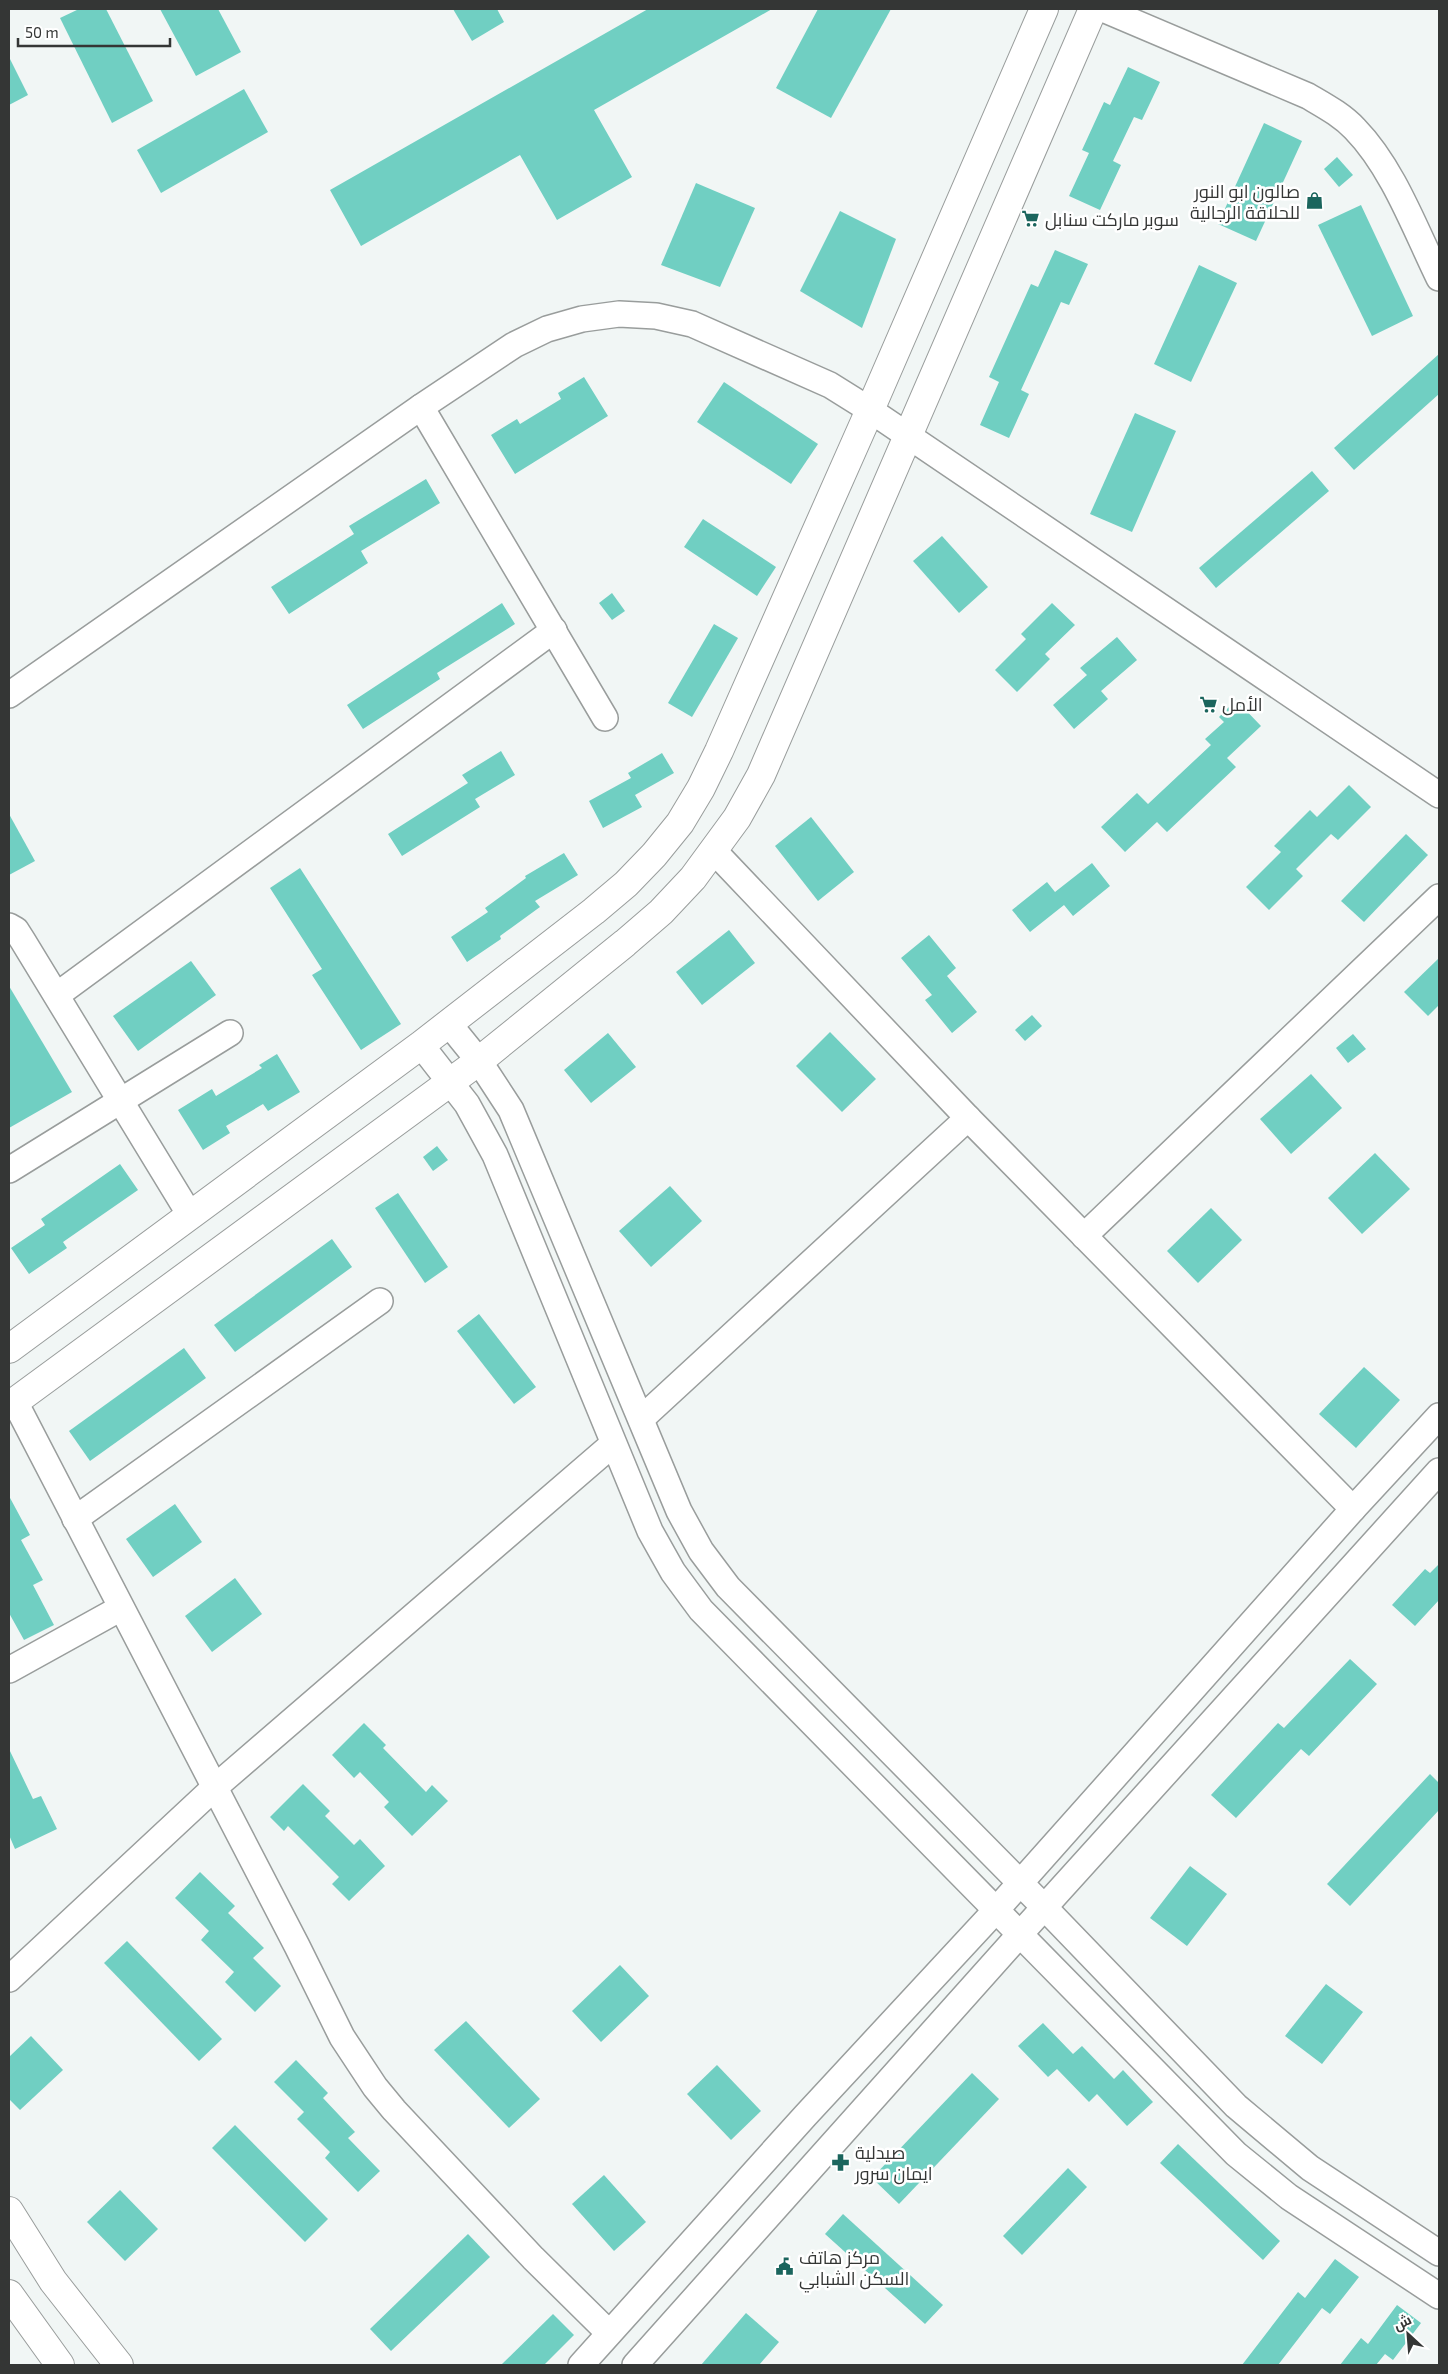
<svg xmlns="http://www.w3.org/2000/svg" width="1448" height="2374" font-family="'Exo 2',Cairo,sans-serif">
  <style>
    .building { fill: #70cfc2 }
    .lines { fill: none; stroke-linecap: round; stroke-linejoin: round }
    .minor-casing { stroke: #999d9c; stroke-width: 28 }
    .major-casing { stroke: #999d9c; stroke-width: 30 }
    .minor { stroke: #fff; stroke-width: 25 }
    .major { stroke: #fff; stroke-width: 28 }
    .labels { text-anchor: middle; dominant-baseline: central; stroke-width: 5; stroke-linejoin: round; paint-order: stroke }
    .poi-label { font-size: 18px; fill: #343635; stroke: #fff; text-anchor: start }
  </style>
  <rect width="100%" height="100%" fill="#f1f6f5"/>
  <!-- building -->
  <g class="building">
    <polygon points="79,9 106,9 153,101 112,123 60,18"/>
    <polygon points="160,9 218,9 241,52 196,76"/>
    <polygon points="453,9 497,9 504,22 472,41"/>
    <polygon points="648,9 772,9 594,110 632,177 557,220 520,155 361,246 330,190"/>
    <polygon points="818,9 891,9 831,118 776,88"/>
    <polygon points="9,57 28,95 9,105"/>
    <polygon points="1128,67 1160,82 1142,120 1134,117 1113,161 1121,165 1100,210 1069,196 1089,153 1082,150 1104,102 1110,105"/>
    <polygon points="244,89 268,132 161,193 137,150"/>
    <polygon points="1264,123 1302,141 1256,241 1218,224"/>
    <polygon points="1337,157 1353,175 1339,187 1324,169"/>
    <polygon points="696,183 755,208 720,287 661,265"/>
    <polygon points="1361,205 1413,316 1372,336 1318,225"/>
    <polygon points="840,211 896,239 862,328 800,291"/>
    <polygon points="1055,250 1088,264 1069,305 1061,302 1021,390 1029,394 1009,438 980,425 999,382 989,377 1031,284 1038,287"/>
    <polygon points="1199,265 1237,283 1191,382 1154,364"/>
    <polygon points="1439,354 1439,394 1354,470 1334,448"/>
    <polygon points="584,377 608,416 515,474 491,435 517,419 520,424 561,399 558,393"/>
    <polygon points="724,382 818,444 791,484 697,422"/>
    <polygon points="1135,413 1176,431 1132,532 1090,514"/>
    <polygon points="1312,471 1329,491 1216,588 1199,568"/>
    <polygon points="426,479 440,503 361,551 368,563 289,614 271,587 354,534 349,526"/>
    <polygon points="703,519 776,567 757,596 684,547"/>
    <polygon points="942,536 988,587 959,613 913,561"/>
    <polygon points="612,593 625,611 612,620 599,603"/>
    <polygon points="502,603 515,624 437,673 440,679 363,729 347,705"/>
    <polygon points="1052,603 1075,625 1045,654 1050,659 1017,692 995,670 1026,639 1021,634"/>
    <polygon points="714,624 738,638 692,717 668,703"/>
    <polygon points="1117,637 1137,660 1101,691 1108,699 1074,729 1053,705 1087,675 1080,668"/>
    <polygon points="1236,700 1261,726 1227,758 1236,767 1167,832 1157,822 1125,852 1101,827 1137,793 1148,804 1211,745 1205,739 1224,722 1219,717"/>
    <polygon points="501,751 515,775 475,799 480,807 402,856 388,834 468,783 462,775"/>
    <polygon points="662,753 674,773 635,795 642,807 603,828 589,801 631,778 628,773"/>
    <polygon points="1349,785 1371,807 1338,840 1331,834 1296,869 1303,876 1269,910 1246,887 1281,852 1274,846 1310,810 1317,817"/>
    <polygon points="9,814 35,861 9,875"/>
    <polygon points="811,817 854,872 818,901 775,846"/>
    <polygon points="1406,834 1428,855 1364,922 1341,901"/>
    <polygon points="564,853 578,875 535,901 540,907 500,936 501,939 467,962 451,937 488,912 485,908 526,878 525,876"/>
    <polygon points="1092,863 1110,886 1073,916 1064,905 1030,932 1012,910 1047,882 1055,892"/>
    <polygon points="300,868 401,1024 361,1050 312,975 322,969 270,888"/>
    <polygon points="729,930 755,963 702,1005 676,972"/>
    <polygon points="929,935 956,968 947,976 977,1012 952,1033 925,1000 932,995 901,958"/>
    <polygon points="1439,958 1439,1005 1428,1016 1404,992"/>
    <polygon points="191,961 216,995 138,1051 113,1016"/>
    <polygon points="9,986 72,1092 9,1128"/>
    <polygon points="1032,1015 1042,1026 1025,1041 1015,1030"/>
    <polygon points="830,1032 876,1079 842,1112 796,1066"/>
    <polygon points="608,1033 636,1067 591,1103 564,1070"/>
    <polygon points="1353,1034 1366,1049 1348,1063 1336,1048"/>
    <polygon points="277,1054 300,1092 268,1111 263,1104 226,1126 230,1133 203,1150 178,1110 212,1089 216,1096 262,1068 259,1065"/>
    <polygon points="1311,1074 1342,1108 1291,1154 1260,1119"/>
    <polygon points="437,1146 448,1160 433,1171 423,1157"/>
    <polygon points="1375,1153 1410,1189 1362,1234 1328,1198"/>
    <polygon points="120,1164 138,1190 63,1242 67,1248 29,1274 11,1248 45,1225 41,1219"/>
    <polygon points="670,1186 702,1221 651,1267 619,1231"/>
    <polygon points="398,1193 448,1267 425,1283 375,1208"/>
    <polygon points="1211,1208 1242,1240 1198,1283 1167,1251"/>
    <polygon points="332,1239 352,1267 235,1352 214,1325"/>
    <polygon points="479,1314 536,1387 514,1404 457,1331"/>
    <polygon points="184,1348 206,1378 90,1461 69,1431"/>
    <polygon points="1364,1367 1400,1400 1356,1448 1319,1414"/>
    <polygon points="9,1496 30,1535 21,1540 43,1580 33,1585 54,1625 24,1640 9,1613"/>
    <polygon points="175,1504 202,1542 153,1577 126,1539"/>
    <polygon points="1439,1564 1439,1600 1415,1626 1392,1605 1425,1569 1430,1573"/>
    <polygon points="235,1578 262,1614 212,1652 185,1616"/>
    <polygon points="1350,1659 1377,1684 1309,1756 1301,1749 1236,1818 1211,1795 1278,1723 1284,1728"/>
    <polygon points="364,1723 386,1745 383,1748 426,1792 432,1785 448,1801 412,1836 384,1807 389,1802 360,1772 354,1778 332,1755"/>
    <polygon points="9,1749 33,1799 41,1796 57,1829 15,1849 9,1835"/>
    <polygon points="1430,1774 1439,1783 1439,1810 1350,1906 1327,1884"/>
    <polygon points="303,1784 330,1811 325,1816 354,1845 360,1839 385,1866 349,1901 332,1884 339,1877 288,1826 284,1831 270,1817"/>
    <polygon points="1190,1866 1227,1894 1187,1946 1150,1918"/>
    <polygon points="200,1872 235,1906 228,1913 264,1948 253,1958 281,1986 255,2012 225,1982 234,1972 201,1940 209,1931 175,1898"/>
    <polygon points="127,1941 222,2039 199,2061 104,1963"/>
    <polygon points="620,1965 649,1996 601,2042 572,2011"/>
    <polygon points="1326,1984 1363,2012 1322,2064 1285,2036"/>
    <polygon points="466,2021 540,2099 509,2128 434,2050"/>
    <polygon points="1043,2023 1073,2054 1082,2046 1114,2079 1123,2070 1153,2102 1127,2126 1097,2094 1089,2102 1057,2069 1048,2077 1018,2046"/>
    <polygon points="31,2036 63,2070 20,2110 9,2099 9,2057"/>
    <polygon points="296,2060 328,2093 323,2098 355,2132 348,2138 380,2171 358,2192 325,2158 330,2152 297,2119 304,2112 274,2082"/>
    <polygon points="717,2065 761,2111 731,2140 687,2094"/>
    <polygon points="972,2073 999,2099 899,2204 872,2178"/>
    <polygon points="235,2125 328,2219 305,2242 212,2148"/>
    <polygon points="1178,2144 1280,2241 1263,2260 1160,2163"/>
    <polygon points="1068,2168 1087,2187 1022,2255 1003,2236"/>
    <polygon points="604,2175 646,2222 614,2251 572,2204"/>
    <polygon points="120,2190 158,2229 125,2261 87,2222"/>
    <polygon points="843,2214 943,2305 925,2324 825,2234"/>
    <polygon points="468,2234 490,2257 391,2351 370,2329"/>
    <polygon points="1335,2259 1359,2277 1330,2314 1322,2308 1278,2365 1242,2365 1298,2292 1305,2298"/>
    <polygon points="1397,2305 1421,2323 1393,2360 1385,2354 1376,2365 1340,2365 1361,2338 1368,2344"/>
    <polygon points="746,2313 779,2342 759,2365 701,2365"/>
    <polygon points="553,2314 574,2335 544,2365 501,2365"/>
  </g>
  <g class="lines">
    <defs>
      <g id="minor">
        <path d="M1103,9L1308,96C1325,106 1342,115 1355,129C1393,168 1415,229 1439,278"/>
        <polyline points="421,407 605,718"/>
        <polyline points="9,695 421,407 514,345 547,329 582,319 619,314 656,316 692,324 830,385 870,410 1439,795"/>
        <polyline points="714,851 968,1118 1353,1509"/>
        <polyline points="9,926 16,930 23,941 190,1215"/>
        <polyline points="57,995 554,630"/>
        <polyline points="449,1024 479,1061 511,1110 679,1511 701,1551 728,1587 1045,1908 1236,2106 1310,2168 1439,2253"/>
        <polyline points="421,1045 467,1104 495,1155 650,1531 673,1572 701,1610 1236,2154 1289,2197 1439,2296"/>
        <polyline points="9,1170 230,1033"/>
        <polyline points="1084,1236 1439,897"/>
        <polyline points="15,1402 297,1946 342,2037 375,2087 394,2110 533,2258 609,2333"/>
        <polyline points="641,1419 968,1118"/>
        <polyline points="75,1519 380,1301"/>
        <polyline points="9,1670 121,1608"/>
        <polyline points="9,1979 214,1788 613,1444"/>
        <polyline points="581,2365 805,2116 997,1909 1353,1509 1439,1416"/>
        <polyline points="635,2365 1021,1933 1439,1471"/>
      </g>
      <g id="major">
        <polyline points="9,1349 421,1045 594,911 626,884 654,855 680,823 701,788 719,751 870,410 1044,9"/>
        <polyline points="9,1406 479,1061 625,943 661,912 693,878 737,818 761,775 1093,9"/>
        <polyline points="9,2211 53,2281 119,2365"/>
        <polyline points="9,2294 60,2365"/>
      </g>
    </defs>
    <!-- minor casing -->
    <use href="#minor" class="minor-casing"/>
    <!-- major casing -->
    <use href="#major" class="major-casing"/>
    <!-- minor -->
    <use href="#minor" class="minor"/>
    <!-- major -->
    <use href="#major" class="major"/>
  </g>
  <!-- icons -->
  <defs>
    <symbol id="shop-bare" viewBox="-9 -9 18 18"><path d="M-5-2.5h2.3a2.7 3.5 0 0 1 5.4 0H5L5.5 6h-11ZM-1.5-2.5h3a1.5 2.3 0 0 0-3 0Z" fill="#1b655d" stroke="#fff" stroke-width="2.5" paint-order="stroke"/></symbol>
    <symbol id="supermarket-bare" viewBox="-9 -9 18 18"><path d="M-6-5.5h2.5l.6 2H6L4.5 2H-2.5L-4.4-4H-6ZM-1.5 3.2a1.3 1.3 0 1 0 .1 0ZM3 3.2a1.3 1.3 0 1 0 .1 0Z" fill="#1b655d" stroke="#fff" stroke-width="2.5" paint-order="stroke"/></symbol>
    <symbol id="pharmacy-bare" viewBox="-9 -9 18 18"><path d="M-2-6h4v4h4v4h-4v4h-4v-4h-4v-4h4Z" fill="#1b655d" stroke="#fff" stroke-width="2.5" paint-order="stroke"/></symbol>
    <symbol id="civic-bare" viewBox="-9 -9 18 18"><path d="M-.6-6.5H3V-4.5H.6V-3L4-1V1h2V6H-6V1h2V-1L-.6-3ZM-1.2 2.5V6h2.4V2.5Z" fill="#1b655d" stroke="#fff" stroke-width="2.5" paint-order="stroke"/></symbol>
  </defs>
  <g fill-rule="evenodd">
    <use href="#shop-bare" x="1302" y="188" width="25" height="25"/>
    <use href="#supermarket-bare" x="1018" y="206" width="25" height="25"/>
    <use href="#supermarket-bare" x="1196" y="692" width="25" height="25"/>
    <use href="#pharmacy-bare" x="828" y="2150" width="25" height="25"/>
    <use href="#civic-bare" x="772" y="2254" width="25" height="25"/>
  </g>
  <g class="labels">
    <!-- poi labels -->
    <g class="poi-label">
      <text x="1300" y="191" text-anchor="end">صالون ابو النور<tspan x="1300" dy="21">للحلاقة الرجالية</tspan></text>
      <text x="1045" y="219">سوبر ماركت سنابل</text>
      <text x="1222" y="704">الأمل</text>
      <text x="855" y="2152">صيدلية<tspan x="855" dy="21">ايمان سرور</tspan></text>
      <text x="799" y="2257">مركز هاتف<tspan x="799" dy="21">السكن الشبابي</tspan></text>
    </g>
  </g>
  <!-- border -->
  <rect width="1448" height="2374" fill="none" stroke="#343635" stroke-width="20"/>
  <!-- north arrow -->
  <g transform="translate(1408 2334) rotate(334)" stroke="#ffffff" stroke-width="4" paint-order="stroke">
  <path d="M0-4L9 19L0 12L-9 19Z" fill="#343635"/>
  <text y="-8" font-size="14" font-weight="bold" text-anchor="middle" fill="#343635">ش</text>
  </g>
  <!-- scale -->
  <path d="M18 38v8h152v-8" fill="none" stroke="#343635" stroke-width="2.5"/>
  <text x="25" y="38" font-size="15" fill="#343635" stroke="#ffffff" stroke-width="4" paint-order="stroke">50 m</text>
</svg>
